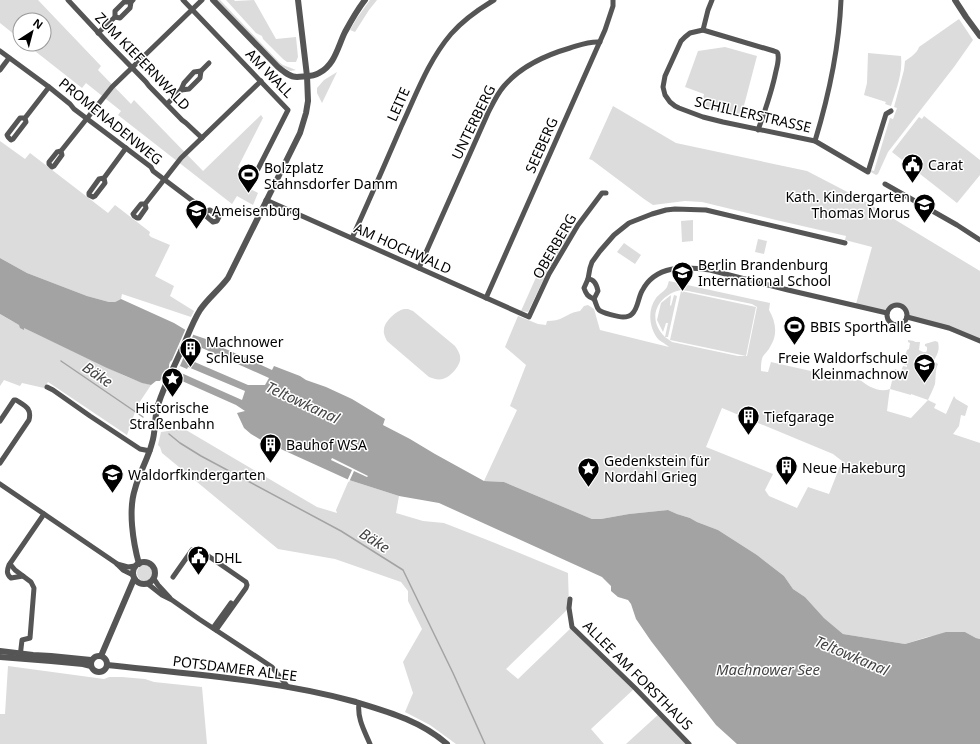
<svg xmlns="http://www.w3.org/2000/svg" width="980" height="744" font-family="'Noto Sans',sans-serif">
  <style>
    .green { fill: #dcdcdc; fill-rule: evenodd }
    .water { fill: #a3a3a3; fill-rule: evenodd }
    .pier { fill: #fff }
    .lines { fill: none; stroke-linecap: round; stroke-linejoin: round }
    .stream { stroke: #a3a3a3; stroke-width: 1.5 }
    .minor { stroke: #555; stroke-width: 5 }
    .tertiary { stroke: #555; stroke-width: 6 }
    .labels { text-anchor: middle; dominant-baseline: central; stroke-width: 3; stroke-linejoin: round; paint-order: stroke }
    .street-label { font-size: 14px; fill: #000; stroke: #fff }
    .poi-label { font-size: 14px; fill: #000; stroke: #fff; text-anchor: start }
    .water-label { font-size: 15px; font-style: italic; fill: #444; stroke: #fff }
  </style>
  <rect width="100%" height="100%" fill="#fff"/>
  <!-- green -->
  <g class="green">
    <polygon points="0,0 38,0 101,66 98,70 131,104 134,100 203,171 261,115 263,118 238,167 253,183 243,185 258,193 253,205 237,196 232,204 118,115 121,111 86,83 82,88 26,44 44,44 44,20 20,20 20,39 0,23"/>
    <polygon points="217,0 220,0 279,62 283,65 296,70 290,71 281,66"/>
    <polygon points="226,0 234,0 235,1 254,0 276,39 296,37 298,57 296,62 287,62 283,59 263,39 262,36 256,33"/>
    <polygon points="370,0 377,0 369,10 355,32 350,30 357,18"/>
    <path d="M959,19L973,40L954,67L888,152L878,174L876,175L871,172V170L874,171L890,118L893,119L897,108L894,107L904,70L905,61C911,57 917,53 919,47Z"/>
    <polygon points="725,47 757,56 741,117 701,107 704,94 685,87 698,51"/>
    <path d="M868,53L901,56C903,73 896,90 891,106L885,104L886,102L864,95L867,83Z"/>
    <polygon points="337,72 322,103 317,93 317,88 324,80"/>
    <path d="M613,106L676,143L807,171L859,198L889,216L980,271V341L907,317C907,304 892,301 887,313L856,304L872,247L845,240L846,236L776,220L702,202L685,201L653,205L644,199L592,160L589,159Z"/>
    <polygon points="924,116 980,160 980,175 957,203 892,152 919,117 922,119"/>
    <polygon points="0,141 25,159 30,153 108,213 115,205 150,232 149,235 151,237 170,245 155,276 174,286 170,296 194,311 191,317 122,294 121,299 115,302 109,302 87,296 27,273 0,258"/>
    <polygon points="693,220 693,241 682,242 681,221"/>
    <polygon points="559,226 571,232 548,270 528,312 521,311"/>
    <polygon points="758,239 767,241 764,254 755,252"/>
    <polygon points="624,243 641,255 635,264 617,252"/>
    <path d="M669,281L770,303L769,310C776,322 778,335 770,347C769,350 766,352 764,355C761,358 761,366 761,371L768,372L771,362L855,381L859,379C867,386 879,393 890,389L895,369L901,371L903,366L907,367V365H904L907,357L905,356L907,350L909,349L910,343L908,342V340L914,341L915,342H920L919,350L923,352H926L927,350V347L925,346V344L935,341L938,342C940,351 937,354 934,361L938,364C935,370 936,377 935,384C933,390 930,395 928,400L936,404L934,408L946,414L954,396L956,399L968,406L965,416L961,415L959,426L953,434L980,443V639L976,638L965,632H957L927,637L905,644L843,634L824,618L805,597L793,589L784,576L757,555L718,530L697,522L690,518L677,514L668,510L629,514L601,519H592L504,482L484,481L517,410L510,406L526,365L505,347L518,316L538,324L546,325L547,321C553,321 559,320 564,317C570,314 573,312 580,311L584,306L588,305L594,309L600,330L669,347C667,345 662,342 659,340C649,329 647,310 656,298C659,294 665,291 667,287C668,285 668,283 669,281ZM681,290L688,291L752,304L757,307L747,356H738L672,342L665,337H668L677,296L674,295L671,306L670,305L671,295L661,303L657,320L663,332L666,323H668L665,337C646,319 657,295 681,290ZM890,389L911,395V394L928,400L911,418L887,411L889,395ZM722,408L833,454L842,461L829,494L808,487L797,508L769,496L765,490L773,474L706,447Z"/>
    <polygon points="681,291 756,307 746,356 670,340"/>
    <path d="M404,309H408L413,311L455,346C462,356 462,361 455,370C447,379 441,382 429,377L387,341C385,337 383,333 384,329C385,321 396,311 404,309Z"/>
    <path d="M0,314C28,331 57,343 86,357C107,367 128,379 151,385L137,406L127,435L48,382L44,388L22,383L20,386L4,380L0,386Z"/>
    <polygon points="175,430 186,430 317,507 337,513 336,510 349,480 399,496 396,513 423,521 444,523 495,543 568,573 569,608 506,669 518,679 572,627 635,688 591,729 604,744 456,744 430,725 405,712 413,693 403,662 422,629 408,601 408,591 401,582 335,559 278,549 162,453 160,447 158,445 161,432"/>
    <circle cx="145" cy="573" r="8"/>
    <polygon points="8,666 104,679 109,677 122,677 145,679 154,682 202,687 207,744 0,744 0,714 5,714"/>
    <polygon points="660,713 689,744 626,744"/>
  </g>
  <!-- water -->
  <path class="water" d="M0,258L27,273L87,296L109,302H115L121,299L174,323L194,335L206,339V340L272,370L274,366L300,376L306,380L326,387L352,399L385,419L383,425L410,439L435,454L484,481L504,482L592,519H601L629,514L668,510L677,514L690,518L697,522L718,530L757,555L784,576L793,589L805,597L824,618L843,634L905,644L946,632H965L976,638L980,639V744H737L716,725L651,641L636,619L631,604L628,600L618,597L611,591V586L602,577L439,503L399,496L349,480L261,440L251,434L244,428L237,413L245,411L236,405L164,373L160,381H156L151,385L142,383L107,368L24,328V330L20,328L19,325L0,314ZM189,343L197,346V347L201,349L202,348L269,378L265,385H248L183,357ZM180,366L187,369L188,367L245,391L242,400L179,372L180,370L178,369Z"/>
  <!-- pier -->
  <g class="pier">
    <polygon points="186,328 194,333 174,380 165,376 169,367 169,365 170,362 172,360"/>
    <polygon points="332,458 368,476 367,477 354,471 349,482 347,481 352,470 331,460"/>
  </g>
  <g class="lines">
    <!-- stream -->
    <g class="stream">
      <polyline points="61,361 143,417"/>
      <polyline points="169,434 180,443 201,456 341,531 403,570 453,673 485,744"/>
    </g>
    <!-- minor -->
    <g class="minor">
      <polyline points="68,0 108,43 146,82 149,86 182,120 186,123 202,138"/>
      <polyline points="183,0 288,110 258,169 252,170"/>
      <polyline points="115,17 115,11 124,2 131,2"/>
      <polyline points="703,30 708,10 712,0"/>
      <polyline points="98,33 115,17 120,18 130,8 131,2 133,0"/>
      <polyline points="0,51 49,87 70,104 74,109 106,133 151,167 153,171 206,211"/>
      <polyline points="0,70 9,58"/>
      <polyline points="181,90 184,83 194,72 201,71"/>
      <polyline points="167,104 181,90 189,89 200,78 201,71 209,63"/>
      <polyline points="25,118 20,118 7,135 8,137 11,140 13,139 26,122 25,118 49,87"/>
      <path d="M758,130C765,111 772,91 776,71C777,67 779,60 778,55C778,52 777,52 774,51L703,30L690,33L685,37L681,41L665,76L663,87L665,95L670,102L675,106L679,108L703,117L723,122L815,141L868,172L886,114L891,111"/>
      <path d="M815,141C829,95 839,49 841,0"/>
      <polyline points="61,151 57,152 49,162 49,164 52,167 54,166 62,155 61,151 112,87 202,0"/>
      <polyline points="104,178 99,179 89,193 89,195 93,197 95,196 105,183 104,178 126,148"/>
      <polyline points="885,184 957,225 980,240"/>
      <polyline points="266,200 529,317 549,274 578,225 602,193 606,193"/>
      <polyline points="145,204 146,208 139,218 137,218 134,216 133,214 141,204 145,204 181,158 261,81"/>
      <polygon points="210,210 219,217 217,221 213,222 206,216 206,211"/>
      <path d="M352,238C369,201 385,164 401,127C416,95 428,61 451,34C463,20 479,9 494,0"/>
      <path d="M845,243L706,210L675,209L666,210L652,214L634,221L629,223L614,235L600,251L592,262L590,268L588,279L584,288C586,294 588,297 594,299C596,302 596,307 599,310C602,313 619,317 623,317C626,317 630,316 632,314C638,309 638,298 642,291C655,265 685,266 710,270L788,290L887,313"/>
      <path d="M419,268L488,113C493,103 497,94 504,86C521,66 546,55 570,48C580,45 589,41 600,42"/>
      <path d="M588,279C595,279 597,286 598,291L594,299"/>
      <polyline points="486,298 605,30 613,6 613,0"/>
      <circle cx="897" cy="315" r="10"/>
      <polyline points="907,317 949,328 980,341"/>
      <polyline points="47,387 53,390 90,416 140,449 150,451"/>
      <path d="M0,421L14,400H16C25,406 32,408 29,420L0,463"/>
      <polyline points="0,484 116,563 123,570 133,575"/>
      <polyline points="10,564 15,570 23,576"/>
      <polyline points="117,564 128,567 135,566"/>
      <polyline points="173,577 192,550 196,553 201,552 204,553 246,582 247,585 246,588 216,630"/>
      <polyline points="154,579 158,585 170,598"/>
      <polyline points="148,584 162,595 172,600 199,619 263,661 272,667 288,687"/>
      <polyline points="570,599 569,608 572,627 635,688 689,744"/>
      <polyline points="213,628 231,603"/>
      <path d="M20,657L22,640L30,638L34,588L31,582L23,576L11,578C6,574 7,570 9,565L44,514"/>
      <path d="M359,703C357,718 364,730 370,744"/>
    </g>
    <!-- tertiary -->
    <g class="tertiary">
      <path d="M213,0L278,67C284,72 290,77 297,77C304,76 313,77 319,73C335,65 338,46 345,32C351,21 357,10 365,0"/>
      <polyline points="955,0 966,17 980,36"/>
      <circle cx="144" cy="573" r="11"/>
      <path d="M139,564C133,542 128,510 135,489C139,473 148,459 152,443C156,431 154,417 158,405C164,386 173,369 181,351C187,338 192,323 200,310C208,298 219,290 228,278L300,133L306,113L308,101L307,76L298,0"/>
      <polyline points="0,651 33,655 51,656 91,660"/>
      <circle cx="99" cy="664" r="8"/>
      <polyline points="101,656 134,579"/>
      <polyline points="0,657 51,661 83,664 91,666"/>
      <path d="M107,665C190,674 275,680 356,702C389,712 421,721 447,744"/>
    </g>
  </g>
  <!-- icons -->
  <defs>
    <symbol id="civic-pin" viewBox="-11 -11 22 30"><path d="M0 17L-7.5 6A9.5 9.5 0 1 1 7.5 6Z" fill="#000" stroke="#fff"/><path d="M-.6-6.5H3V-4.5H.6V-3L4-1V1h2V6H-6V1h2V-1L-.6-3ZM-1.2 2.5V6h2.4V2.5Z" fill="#fff"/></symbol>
    <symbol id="stadium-pin" viewBox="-11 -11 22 30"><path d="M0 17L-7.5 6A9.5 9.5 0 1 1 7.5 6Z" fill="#000" stroke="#fff"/><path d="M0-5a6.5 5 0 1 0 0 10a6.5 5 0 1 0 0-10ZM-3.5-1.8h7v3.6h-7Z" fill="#fff"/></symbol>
    <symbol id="school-pin" viewBox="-11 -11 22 30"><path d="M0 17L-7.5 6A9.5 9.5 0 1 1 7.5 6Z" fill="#000" stroke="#fff"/><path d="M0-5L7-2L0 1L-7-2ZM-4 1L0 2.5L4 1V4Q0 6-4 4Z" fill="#fff"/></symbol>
    <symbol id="building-pin" viewBox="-11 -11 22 30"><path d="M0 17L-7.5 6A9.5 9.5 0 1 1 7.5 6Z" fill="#000" stroke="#fff"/><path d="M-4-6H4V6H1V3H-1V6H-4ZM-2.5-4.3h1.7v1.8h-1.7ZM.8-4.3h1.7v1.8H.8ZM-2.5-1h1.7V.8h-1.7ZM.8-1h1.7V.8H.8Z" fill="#fff"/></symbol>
    <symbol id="sight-pin" viewBox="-11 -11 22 30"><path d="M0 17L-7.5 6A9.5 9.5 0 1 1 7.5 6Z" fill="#000" stroke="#fff"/><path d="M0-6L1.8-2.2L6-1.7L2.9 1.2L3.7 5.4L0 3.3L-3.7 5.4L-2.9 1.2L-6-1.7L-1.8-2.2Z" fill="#fff"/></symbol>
  </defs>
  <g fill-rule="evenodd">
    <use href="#civic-pin" x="900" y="152" width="25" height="34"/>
    <use href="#stadium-pin" x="236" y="162" width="25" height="34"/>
    <use href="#school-pin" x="912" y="192" width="25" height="34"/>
    <use href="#school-pin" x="184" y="198" width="25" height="34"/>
    <use href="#school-pin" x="670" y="260" width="25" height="34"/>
    <use href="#stadium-pin" x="782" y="314" width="25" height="34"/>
    <use href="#building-pin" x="178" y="336" width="25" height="34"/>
    <use href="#school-pin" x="912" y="352" width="25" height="34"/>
    <use href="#sight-pin" x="160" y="366" width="25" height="34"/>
    <use href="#building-pin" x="736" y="404" width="25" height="34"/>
    <use href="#building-pin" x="258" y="432" width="25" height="34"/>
    <use href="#building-pin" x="774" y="454" width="25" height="34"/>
    <use href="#sight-pin" x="576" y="456" width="25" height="34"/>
    <use href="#school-pin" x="100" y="462" width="25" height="34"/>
    <use href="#civic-pin" x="186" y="544" width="25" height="34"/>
  </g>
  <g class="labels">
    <!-- street labels -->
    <g class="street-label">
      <text transform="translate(143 61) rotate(46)">ZUM KIEFERNWALD</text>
      <text transform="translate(270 73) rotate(46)">AM WALL</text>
      <text transform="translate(398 104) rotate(-66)">LEITE</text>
      <text transform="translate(753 114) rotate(13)">SCHILLERSTRASSE</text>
      <text transform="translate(111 121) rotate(39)">PROMENADENWEG</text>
      <text transform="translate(473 122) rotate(-64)">UNTERBERG</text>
      <text transform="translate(541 145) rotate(-66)">SEEBERG</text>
      <text transform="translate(554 246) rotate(-60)">OBERBERG</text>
      <text transform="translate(403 248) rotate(24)">AM HOCHWALD</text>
      <text transform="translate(235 668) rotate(7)">POTSDAMER ALLEE</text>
      <text transform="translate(638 675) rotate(45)">ALLEE AM FORSTHAUS</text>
    </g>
    <!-- poi labels -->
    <g class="poi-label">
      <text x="928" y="164">Carat</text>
      <text x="264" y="167">Bolzplatz<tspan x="264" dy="16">Stahnsdorfer Damm</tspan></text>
      <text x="910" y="196" text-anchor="end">Kath. Kindergarten<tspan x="910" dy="16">Thomas Morus</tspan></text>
      <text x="212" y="210">Ameisenburg</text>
      <text x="698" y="264">Berlin Brandenburg<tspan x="698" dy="16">International School</tspan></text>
      <text x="810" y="326">BBIS Sporthalle</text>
      <text x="206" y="341">Machnower<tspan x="206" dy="16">Schleuse</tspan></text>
      <text x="908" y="357" text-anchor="end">Freie Waldorfschule<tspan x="908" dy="16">Kleinmachnow</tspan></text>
      <text x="172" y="407" text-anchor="middle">Historische<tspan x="172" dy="16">Straßenbahn</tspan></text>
      <text x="764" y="416">Tiefgarage</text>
      <text x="286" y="444">Bauhof WSA</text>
      <text x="604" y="460">Gedenkstein für<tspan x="604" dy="16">Nordahl Grieg</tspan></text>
      <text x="802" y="467">Neue Hakeburg</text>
      <text x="128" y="474">Waldorfkindergarten</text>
      <text x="214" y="557">DHL</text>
    </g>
    <!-- water labels -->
    <g class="water-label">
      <text transform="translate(98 374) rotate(34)">Bäke</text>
      <text transform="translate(303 402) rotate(25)">Teltowkanal</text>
      <text transform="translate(375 540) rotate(32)">Bäke</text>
      <text transform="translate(852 655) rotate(23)">Teltowkanal</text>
      <text x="768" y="669">Machnower See</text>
    </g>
  </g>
  <!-- north arrow -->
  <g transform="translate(32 32) rotate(36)"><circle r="19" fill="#ffffff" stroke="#999999"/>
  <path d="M0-3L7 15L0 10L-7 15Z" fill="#000000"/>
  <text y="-6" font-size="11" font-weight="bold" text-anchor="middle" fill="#000000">N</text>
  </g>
</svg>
